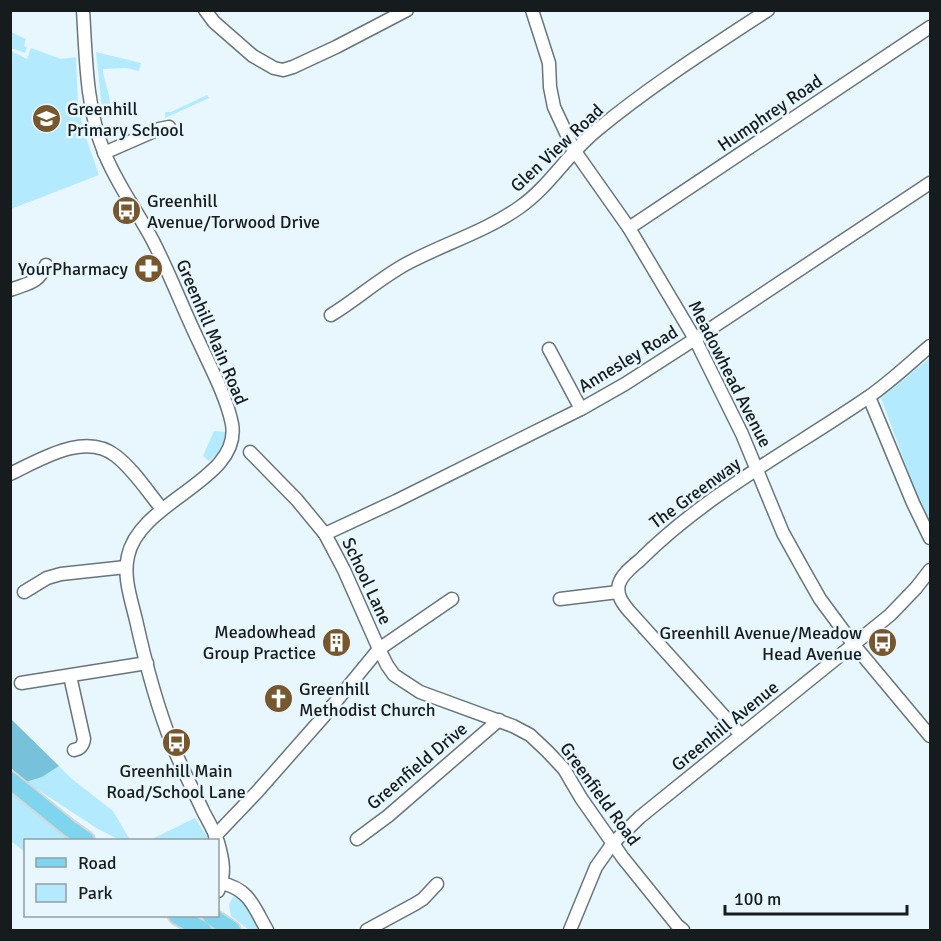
<svg xmlns="http://www.w3.org/2000/svg" width="941" height="941" font-family="Signika,sans-serif">
  <style>
    .green { fill: #b3eafe }
    .forest { fill: #78c1da }
    .lines { fill: none; stroke-linecap: round; stroke-linejoin: round }
    .minor-casing { stroke: #68767b; stroke-width: 15 }
    .major-casing { stroke: #d5d6d6; stroke-width: 20 }
    .minor { stroke: #fff; stroke-width: 12 }
    .major { stroke: #7fd5ed; stroke-width: 16 }
    .labels { text-anchor: middle; dominant-baseline: central; stroke-width: 5; stroke-linejoin: round; paint-order: stroke }
    .poi-label { font-size: 18px; fill: #161c1e; stroke: #e7f7fd; text-anchor: start }
    .street-label { font-size: 18px; fill: #161c1e; stroke: #e7f7fd }
  </style>
  <rect width="100%" height="100%" fill="#e7f7fd"/>
  <!-- green -->
  <g class="green">
    <polygon points="11,32 26,39 24,46 27,47 25,53 11,48"/>
    <polygon points="31,48 61,59 76,57 78,107 84,132 99,175 11,209 11,51 27,59"/>
    <path d="M96,52L141,63L139,71L126,68L103,69C103,84 119,108 103,118Z"/>
    <polygon points="207,95 209,98 165,118 165,112 171,112"/>
    <polygon points="930,358 930,521 919,501 881,398"/>
    <polygon points="214,431 227,432 221,450 209,461 203,456"/>
    <polygon points="59,766 72,779 113,811 130,840 120,840 98,829 26,782 42,777"/>
    <polygon points="10,789 76,840 26,840 25,852 11,841"/>
    <polygon points="195,818 209,840 150,840"/>
    <polygon points="237,895 243,896 262,930 249,930 231,916 229,905 233,897"/>
  </g>
  <!-- forest -->
  <polygon class="forest" points="11,719 59,766 42,777 26,782 11,768"/>
  <g class="lines">
    <defs>
      <g id="minor">
        <path d="M83,10C86,58 86,107 104,152C116,183 137,211 153,241C170,274 183,309 199,342C210,366 227,398 232,424C242,480 139,501 128,556C123,577 131,599 136,620C145,661 156,704 172,744C181,767 193,789 203,811C208,821 214,830 217,840"/>
        <polyline points="205,10 214,22 253,56 274,68 283,70 293,67 336,47 407,10"/>
        <polyline points="532,10 549,63 550,87 554,107 574,150 629,228 695,339 742,434 783,533 803,569 820,599 854,645 930,736"/>
        <polyline points="104,153 159,129 169,127"/>
        <polyline points="629,228 930,27"/>
        <path d="M10,290C28,283 38,284 46,265"/>
        <path d="M331,315C357,299 379,279 406,264C443,244 485,232 520,207C550,186 568,153 597,130C650,86 710,48 768,10"/>
        <polyline points="549,349 581,409"/>
        <polyline points="869,397 913,503 930,538"/>
        <polyline points="250,452 297,500 325,534 344,570 379,649 387,665 394,675 420,692 513,726 530,735 547,751 564,769 581,798 623,858 677,925 683,930"/>
        <path d="M10,474C40,460 85,431 116,456C134,470 147,491 162,509"/>
        <polyline points="325,534 396,501 581,409 625,384 695,339 930,183"/>
        <polyline points="24,592 47,578 61,574 126,567"/>
        <polyline points="560,599 618,592"/>
        <path d="M70,676L84,739C83,746 80,749 74,750"/>
        <polyline points="21,683 147,663"/>
        <path d="M741,735L630,612C623,604 616,595 619,584C622,574 632,567 640,560C706,494 791,450 867,398C889,383 910,363 930,346"/>
        <polyline points="215,836 257,792 324,716 379,649 452,599"/>
        <polyline points="357,839 388,816 499,720"/>
        <path d="M218,842C223,860 226,874 218,891"/>
        <path d="M221,883C250,889 254,908 267,930"/>
        <polyline points="367,930 415,904 423,899 437,884"/>
        <polyline points="570,930 596,867 613,843 640,817 890,615 916,588 930,570"/>
      </g>
      <g id="major">
        <polyline points="10,780 69,828 86,840"/>
        <polyline points="177,916 203,930"/>
        <polyline points="211,916 232,930"/>
      </g>
    </defs>
    <!-- minor casing -->
    <use href="#minor" class="minor-casing"/>
    <!-- major casing -->
    <use href="#major" class="major-casing"/>
    <!-- minor -->
    <use href="#minor" class="minor"/>
    <!-- major -->
    <use href="#major" class="major"/>
  </g>
  <!-- icons -->
  <defs>
    <symbol id="school-disc" viewBox="-11 -11 22 22"><circle r="9.5" fill="#77572d" stroke="#e7f7fd"/><path d="M0-5L7-2L0 1L-7-2ZM-4 1L0 2.5L4 1V4Q0 6-4 4Z" fill="#fff"/></symbol>
    <symbol id="bus-disc" viewBox="-11 -11 22 22"><circle r="9.5" fill="#77572d" stroke="#e7f7fd"/><path d="M-5-6H5V4H4V6H2V4H-2V6H-4V4H-5ZM-3.5-4V0h7V-4ZM-3.5 1.2v1.5H-2V1.2ZM2 1.2v1.5H3.5V1.2Z" fill="#fff"/></symbol>
    <symbol id="pharmacy-disc" viewBox="-11 -11 22 22"><circle r="9.5" fill="#77572d" stroke="#e7f7fd"/><path d="M-2-6h4v4h4v4h-4v4h-4v-4h-4v-4h4Z" fill="#fff"/></symbol>
    <symbol id="building-disc" viewBox="-11 -11 22 22"><circle r="9.5" fill="#77572d" stroke="#e7f7fd"/><path d="M-4-6H4V6H1V3H-1V6H-4ZM-2.5-4.3h1.7v1.8h-1.7ZM.8-4.3h1.7v1.8H.8ZM-2.5-1h1.7V.8h-1.7ZM.8-1h1.7V.8H.8Z" fill="#fff"/></symbol>
    <symbol id="church-disc" viewBox="-11 -11 22 22"><circle r="9.5" fill="#77572d" stroke="#e7f7fd"/><path d="M-1.2-6h2.4v3.5h3.3v2.4h-3.3V6h-2.4V-.1h-3.3v-2.4h3.3Z" fill="#fff"/></symbol>
  </defs>
  <g fill-rule="evenodd">
    <use href="#school-disc" x="30" y="102" width="33" height="33"/>
    <use href="#bus-disc" x="110" y="194" width="33" height="33"/>
    <use href="#pharmacy-disc" x="132" y="252" width="33" height="33"/>
    <use href="#building-disc" x="320" y="626" width="33" height="33"/>
    <use href="#bus-disc" x="866" y="626" width="33" height="33"/>
    <use href="#church-disc" x="262" y="682" width="33" height="33"/>
    <use href="#bus-disc" x="160" y="726" width="33" height="33"/>
  </g>
  <g class="labels">
    <!-- poi labels -->
    <g class="poi-label">
      <text x="67" y="109">Greenhill<tspan x="67" dy="21">Primary School</tspan></text>
      <text x="147" y="201">Greenhill<tspan x="147" dy="21">Avenue/Torwood Drive</tspan></text>
      <text x="128" y="269" text-anchor="end">YourPharmacy</text>
      <text x="316" y="632" text-anchor="end">Meadowhead<tspan x="316" dy="21">Group Practice</tspan></text>
      <text x="862" y="633" text-anchor="end">Greenhill Avenue/Meadow<tspan x="862" dy="21">Head Avenue</tspan></text>
      <text x="299" y="689">Greenhill<tspan x="299" dy="21">Methodist Church</tspan></text>
      <text x="176" y="771" text-anchor="middle">Greenhill Main<tspan x="176" dy="21">Road/School Lane</tspan></text>
    </g>
    <!-- street labels -->
    <g class="street-label">
      <text transform="translate(770 113) rotate(-34)">Humphrey Road</text>
      <text transform="translate(557 148) rotate(-43)">Glen View Road</text>
      <text transform="translate(212 332) rotate(67)">Greenhill Main Road</text>
      <text transform="translate(628 359) rotate(-31)">Annesley Road</text>
      <text transform="translate(730 374) rotate(63)">Meadowhead Avenue</text>
      <text transform="translate(695 493) rotate(-36)">The Greenway</text>
      <text transform="translate(367 581) rotate(65)">School Lane</text>
      <text transform="translate(725 726) rotate(-39)">Greenhill Avenue</text>
      <text transform="translate(417 766) rotate(-40)">Greenfield Drive</text>
      <text transform="translate(600 794) rotate(54)">Greenfield Road</text>
    </g>
  </g>
  <!-- border -->
  <rect width="941" height="941" fill="none" stroke="#161c1e" stroke-width="24"/>
  <!-- legend -->
  <rect x="24" y="839" width="195" height="78" fill="#e7f7fd" stroke="#939fa4" stroke-width="1.5"/>
  <rect x="36" y="858" width="30" height="9" fill="#7fd5ed" stroke="#939fa4" stroke-width="1.5"/>
  <text x="78" y="869" font-size="18" fill="#161c1e">Road</text>
  <rect x="36" y="884" width="30" height="18" fill="#b3eafe" stroke="#939fa4" stroke-width="1.5"/>
  <text x="78" y="899" font-size="18" fill="#161c1e">Park</text>
  <!-- scale -->
  <path d="M725 905v9h182v-9" fill="none" stroke="#161c1e" stroke-width="3"/>
  <text x="734" y="905" font-size="18" fill="#161c1e" stroke="#e7f7fd" stroke-width="4.5" paint-order="stroke">100 m</text>
</svg>
